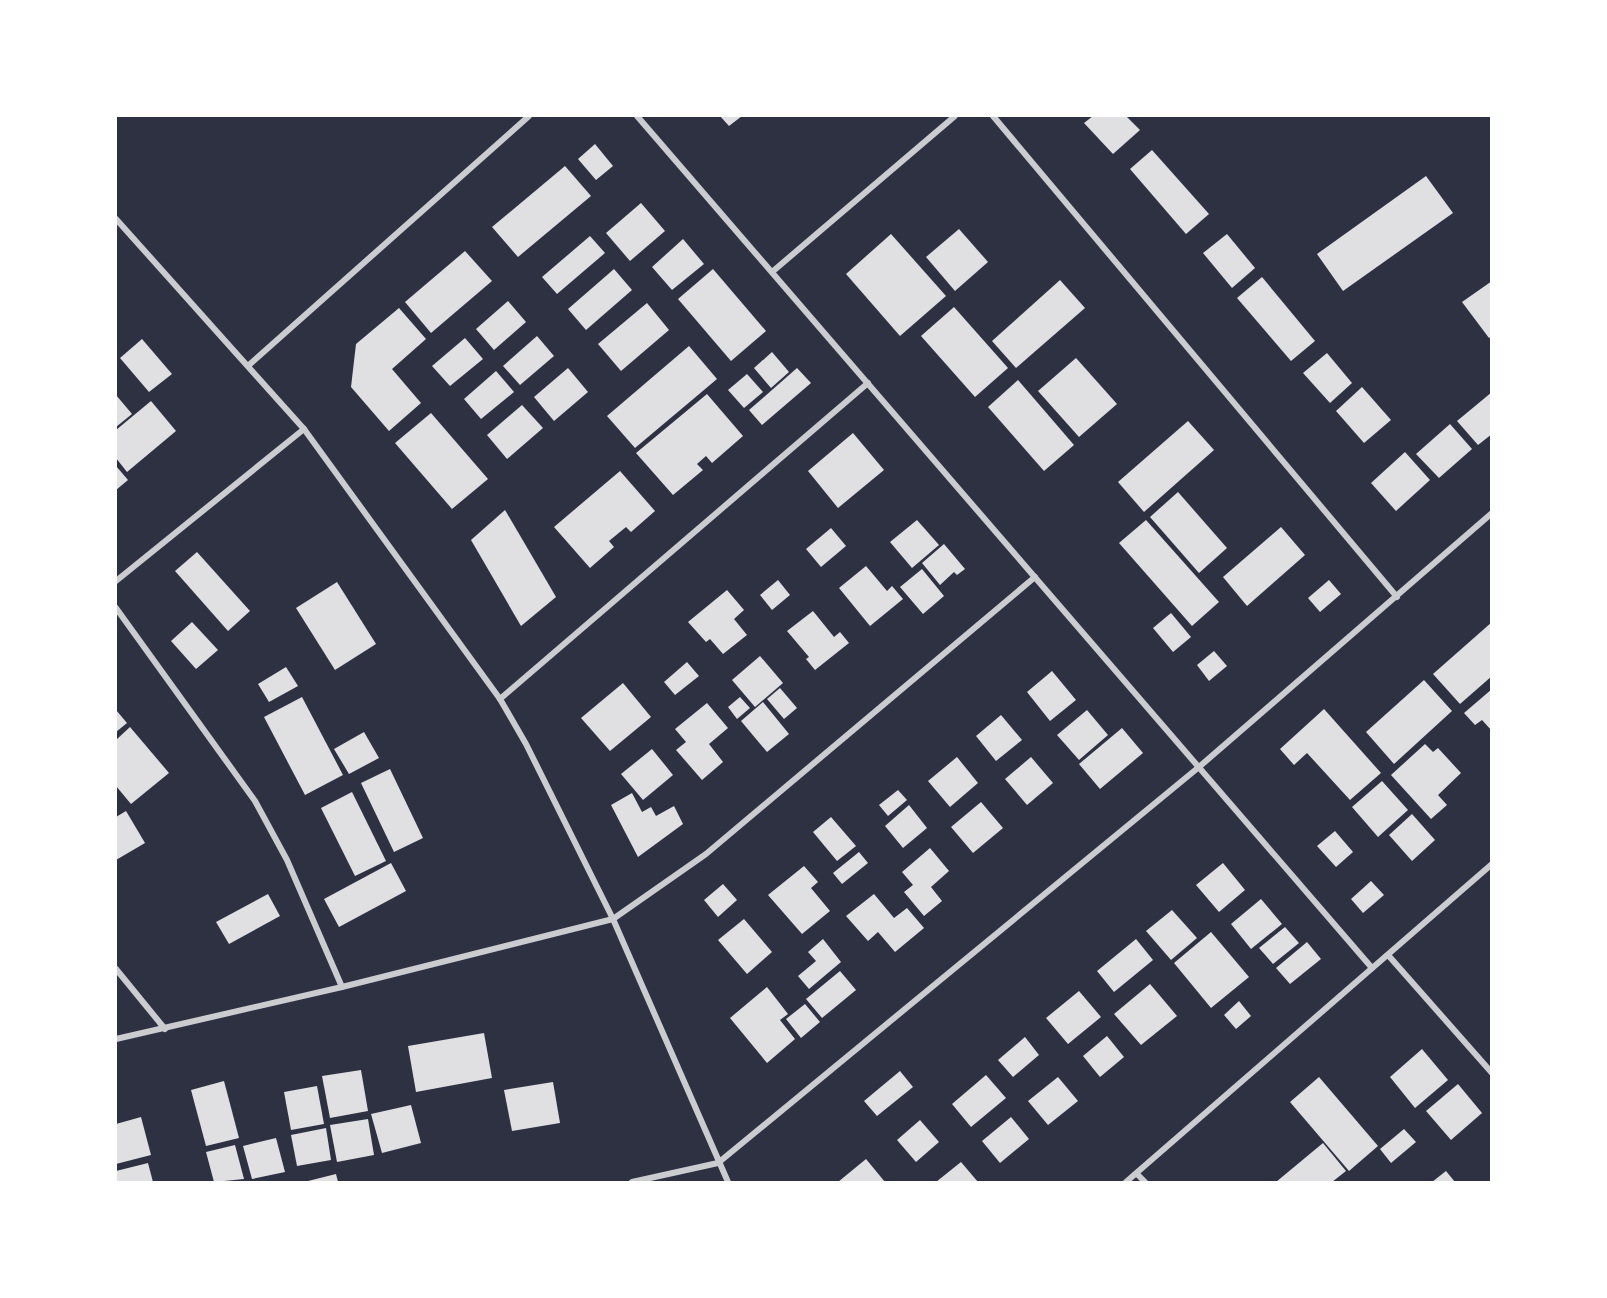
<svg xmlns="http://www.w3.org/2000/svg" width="1607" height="1298" font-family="Spectral,serif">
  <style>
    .building { fill: #e0e0e3 }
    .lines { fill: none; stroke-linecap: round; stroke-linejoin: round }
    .minor { stroke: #caccd0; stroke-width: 6 }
  </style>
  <rect width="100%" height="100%" fill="#2d3142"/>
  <!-- building -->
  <g class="building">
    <polygon points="720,116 742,116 729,126"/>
    <polygon points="1093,116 1126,116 1140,130 1113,154 1084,123"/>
    <polygon points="595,144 613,166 596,180 578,159"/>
    <polygon points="1152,150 1209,214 1186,234 1130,169"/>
    <polygon points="565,166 591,196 518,257 492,227"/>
    <polygon points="1426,176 1453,213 1343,291 1317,254"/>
    <polygon points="641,203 665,231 630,261 606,233"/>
    <polygon points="959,229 988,262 955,291 926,257"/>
    <polygon points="891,234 946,296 900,336 846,274"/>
    <polygon points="1227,234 1255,268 1232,288 1203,253"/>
    <polygon points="590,236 605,253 557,294 542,277"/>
    <polygon points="683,239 704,264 672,290 652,267"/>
    <polygon points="465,251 492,281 431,333 405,302"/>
    <polygon points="614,269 632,290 586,330 568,309"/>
    <polygon points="713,269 766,331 731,361 678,299"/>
    <polygon points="1262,277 1315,341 1291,361 1237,298"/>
    <polygon points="1060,280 1085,308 1016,368 992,341"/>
    <polygon points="1492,281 1492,336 1489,338 1462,302"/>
    <polygon points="508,301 526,322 494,350 476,329"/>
    <polygon points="647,303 669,330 621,371 598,344"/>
    <polygon points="954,307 1008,368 975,397 921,336"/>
    <polygon points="399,308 426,339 392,369 421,403 389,431 351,387 356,344"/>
    <polygon points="537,336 554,356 520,385 503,366"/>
    <polygon points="465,338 483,359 450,386 432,366"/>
    <polygon points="142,339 172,374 149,392 120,358"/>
    <polygon points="689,346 717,379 635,448 607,416"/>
    <polygon points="772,352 789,372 771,388 754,368"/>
    <polygon points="1327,353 1352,383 1330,403 1303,373"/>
    <polygon points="1076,358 1117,404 1079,437 1038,391"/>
    <polygon points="568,368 588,392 554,421 534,397"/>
    <polygon points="797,368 811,383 762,425 749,410"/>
    <polygon points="496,371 514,392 481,419 464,399"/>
    <polygon points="747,374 763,392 744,408 728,390"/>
    <polygon points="1018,380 1074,445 1044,471 988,407"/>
    <polygon points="1362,387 1391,420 1364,443 1336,411"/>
    <polygon points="1492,392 1492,434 1478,445 1457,421"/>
    <polygon points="707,394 743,436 712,463 706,456 697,464 703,470 673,495 636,453"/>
    <polygon points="116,395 132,414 116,427"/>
    <polygon points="151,401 176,431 127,472 116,458 116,430"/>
    <polygon points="522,405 543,428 507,459 487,435"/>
    <polygon points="431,413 488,479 452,509 395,443"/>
    <polygon points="1188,421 1214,450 1144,512 1118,482"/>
    <polygon points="1450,424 1472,449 1439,478 1416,454"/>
    <polygon points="853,433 884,470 838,508 808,471"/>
    <polygon points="1405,452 1430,480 1396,511 1371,483"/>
    <polygon points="116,466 128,480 116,490"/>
    <polygon points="620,471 655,511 631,532 626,527 609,541 614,547 590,568 554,527"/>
    <polygon points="1178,492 1227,548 1199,573 1150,517"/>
    <polygon points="505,510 556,597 521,626 471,540"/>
    <polygon points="917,520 939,545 912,568 890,542"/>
    <polygon points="1146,520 1219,602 1192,626 1119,543"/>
    <polygon points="1281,527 1305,555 1247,606 1223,577"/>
    <polygon points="831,528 846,546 821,567 806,549"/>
    <polygon points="944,544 965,569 957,575 954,572 940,585 922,563"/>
    <polygon points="197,552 250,611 228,631 175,571"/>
    <polygon points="866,566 887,591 892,586 903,599 870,626 839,588"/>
    <polygon points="922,569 944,596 923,614 900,587"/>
    <polygon points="778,580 790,595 772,610 760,595"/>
    <polygon points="1329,580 1341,594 1320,612 1308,598"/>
    <polygon points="337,582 376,644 335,670 296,608"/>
    <polygon points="727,590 744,610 734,619 747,635 723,654 710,639 706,642 688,622"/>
    <polygon points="813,611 834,637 840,632 849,643 815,670 806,659 809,657 787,631"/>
    <polygon points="1171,613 1191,637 1173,652 1153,628"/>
    <polygon points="192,622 218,650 196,669 171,641"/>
    <polygon points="1492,622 1492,676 1460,704 1433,674"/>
    <polygon points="1214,651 1227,666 1209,681 1197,665"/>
    <polygon points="760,656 783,683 755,707 732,680"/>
    <polygon points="687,662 699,676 675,695 664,682"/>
    <polygon points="286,667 298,686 269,702 258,684"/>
    <polygon points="1052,671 1076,700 1050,721 1027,692"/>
    <polygon points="1424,680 1452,711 1394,764 1366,732"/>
    <polygon points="623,683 651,717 610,751 581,718"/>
    <polygon points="780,688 797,708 784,719 767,699"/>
    <polygon points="1492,689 1492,731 1482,720 1475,725 1464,713"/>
    <polygon points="302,697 343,775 305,795 264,717"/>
    <polygon points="740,697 750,708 737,719 728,707"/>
    <polygon points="763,702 789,734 767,752 741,721"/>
    <polygon points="707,703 728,728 709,744 723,762 702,780 676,750 686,742 675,729"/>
    <polygon points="1324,709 1381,773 1350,800 1307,753 1294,765 1280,749"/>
    <polygon points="116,710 127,723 116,732"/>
    <polygon points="1087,710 1108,735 1079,760 1057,735"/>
    <polygon points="1001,715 1022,740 996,761 976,736"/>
    <polygon points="130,727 169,773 131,804 116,786 116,740"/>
    <polygon points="1122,728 1143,753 1100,789 1079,764"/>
    <polygon points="364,732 379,758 349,774 334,749"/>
    <polygon points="1425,744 1433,752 1438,748 1461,773 1438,795 1447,805 1431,819 1391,775"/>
    <polygon points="652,749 673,775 643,800 621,774"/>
    <polygon points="957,757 978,783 950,807 928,781"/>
    <polygon points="1031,757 1053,783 1027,805 1005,779"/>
    <polygon points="390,769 423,838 394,852 361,783"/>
    <polygon points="1382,781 1408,810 1378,837 1352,807"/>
    <polygon points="898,790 907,800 888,816 879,805"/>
    <polygon points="352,792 386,861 355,876 321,808"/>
    <polygon points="632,793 642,812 651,807 656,816 674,806 683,824 638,857 611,805"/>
    <polygon points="981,802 1003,828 973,853 951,827"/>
    <polygon points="909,805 927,828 903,848 885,826"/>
    <polygon points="126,811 145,843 116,860 116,817"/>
    <polygon points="1412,814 1435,840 1412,861 1389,835"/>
    <polygon points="831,817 856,846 837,861 813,832"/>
    <polygon points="1335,831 1353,852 1336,867 1317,846"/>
    <polygon points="930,848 949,871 931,887 942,901 924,916 904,892 913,885 902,872"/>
    <polygon points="859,852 868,863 842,884 833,873"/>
    <polygon points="391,863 406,891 339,927 324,899"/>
    <polygon points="1223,863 1245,890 1219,912 1196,885"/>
    <polygon points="804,866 818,882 811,888 830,911 802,934 768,895"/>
    <polygon points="1371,881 1384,895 1363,913 1351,899"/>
    <polygon points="723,884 737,900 718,917 704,900"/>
    <polygon points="268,894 280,916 229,944 216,922"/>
    <polygon points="874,894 894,918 907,908 924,928 895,952 878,932 868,941 846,916"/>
    <polygon points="1261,899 1282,924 1251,949 1231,924"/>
    <polygon points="1172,910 1197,938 1171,960 1146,931"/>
    <polygon points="744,919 772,952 747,974 718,940"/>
    <polygon points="1285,927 1299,943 1273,964 1259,948"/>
    <polygon points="1211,932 1249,977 1211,1008 1174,963"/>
    <polygon points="823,939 841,962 809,989 798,976 816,961 808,952"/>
    <polygon points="1136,939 1153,960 1114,992 1097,971"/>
    <polygon points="1307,942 1321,959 1290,984 1276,968"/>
    <polygon points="840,971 856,990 822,1018 806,999"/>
    <polygon points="1150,984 1177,1016 1141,1045 1114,1014"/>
    <polygon points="767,987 788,1014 780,1020 795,1039 767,1063 730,1018"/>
    <polygon points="1079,991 1101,1017 1068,1044 1046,1018"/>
    <polygon points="1239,1001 1251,1016 1236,1029 1224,1015"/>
    <polygon points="805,1004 820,1022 801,1038 786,1019"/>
    <polygon points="484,1033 492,1078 416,1092 408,1046"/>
    <polygon points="1107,1036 1124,1057 1100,1077 1083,1056"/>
    <polygon points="1025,1037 1039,1055 1013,1077 998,1060"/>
    <polygon points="1422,1049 1448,1080 1415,1108 1390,1077"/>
    <polygon points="361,1070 368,1111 330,1118 322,1076"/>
    <polygon points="900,1071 913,1087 877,1116 864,1101"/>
    <polygon points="986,1075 1006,1098 971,1127 952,1104"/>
    <polygon points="1058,1077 1078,1101 1048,1125 1028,1101"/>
    <polygon points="1319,1077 1378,1146 1349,1171 1290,1102"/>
    <polygon points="224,1081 239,1138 206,1146 191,1090"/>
    <polygon points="553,1082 560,1123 512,1131 504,1090"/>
    <polygon points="1458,1084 1482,1113 1451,1140 1426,1111"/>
    <polygon points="317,1086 324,1124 291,1130 284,1092"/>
    <polygon points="411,1105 421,1143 382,1153 371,1114"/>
    <polygon points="141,1117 151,1155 116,1164 116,1124"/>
    <polygon points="1011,1117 1029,1139 1000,1163 982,1141"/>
    <polygon points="368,1119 374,1155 337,1162 330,1125"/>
    <polygon points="920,1120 939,1142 916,1162 897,1140"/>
    <polygon points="326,1128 331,1160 297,1166 291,1135"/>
    <polygon points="1404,1129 1416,1142 1391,1163 1380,1149"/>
    <polygon points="276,1138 285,1172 252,1179 243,1146"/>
    <polygon points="1323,1143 1346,1171 1332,1182 1276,1182"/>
    <polygon points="235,1145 244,1179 214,1182 206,1152"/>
    <polygon points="866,1159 885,1182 838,1182"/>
    <polygon points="961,1162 978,1182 936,1182"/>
    <polygon points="148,1163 153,1182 116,1182 116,1171"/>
    <polygon points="1446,1171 1455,1182 1432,1182"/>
    <polygon points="336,1174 338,1182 304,1182"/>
  </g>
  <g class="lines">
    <!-- minor -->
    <g class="minor">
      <polyline points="637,116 1372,968"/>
      <polyline points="993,116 1397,597"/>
      <polyline points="116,219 304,429 500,699 526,744 613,919 728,1182"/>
      <polyline points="772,272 955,116"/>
      <polyline points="249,365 529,116"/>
      <polyline points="116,581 304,429"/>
      <polyline points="116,608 255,801 287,860 342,987"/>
      <polyline points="500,699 868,383"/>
      <polyline points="1388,955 1492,1073"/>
      <polyline points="116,969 165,1029"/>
      <polyline points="116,1039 342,987 613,919 706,854 1035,577"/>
      <polyline points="1137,1174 1145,1182"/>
      <polyline points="632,1182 718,1163 1199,767 1492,513"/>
      <polyline points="1126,1182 1492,864"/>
    </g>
  </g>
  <!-- border -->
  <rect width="1607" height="1298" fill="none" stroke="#ffffff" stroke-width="234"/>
</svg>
